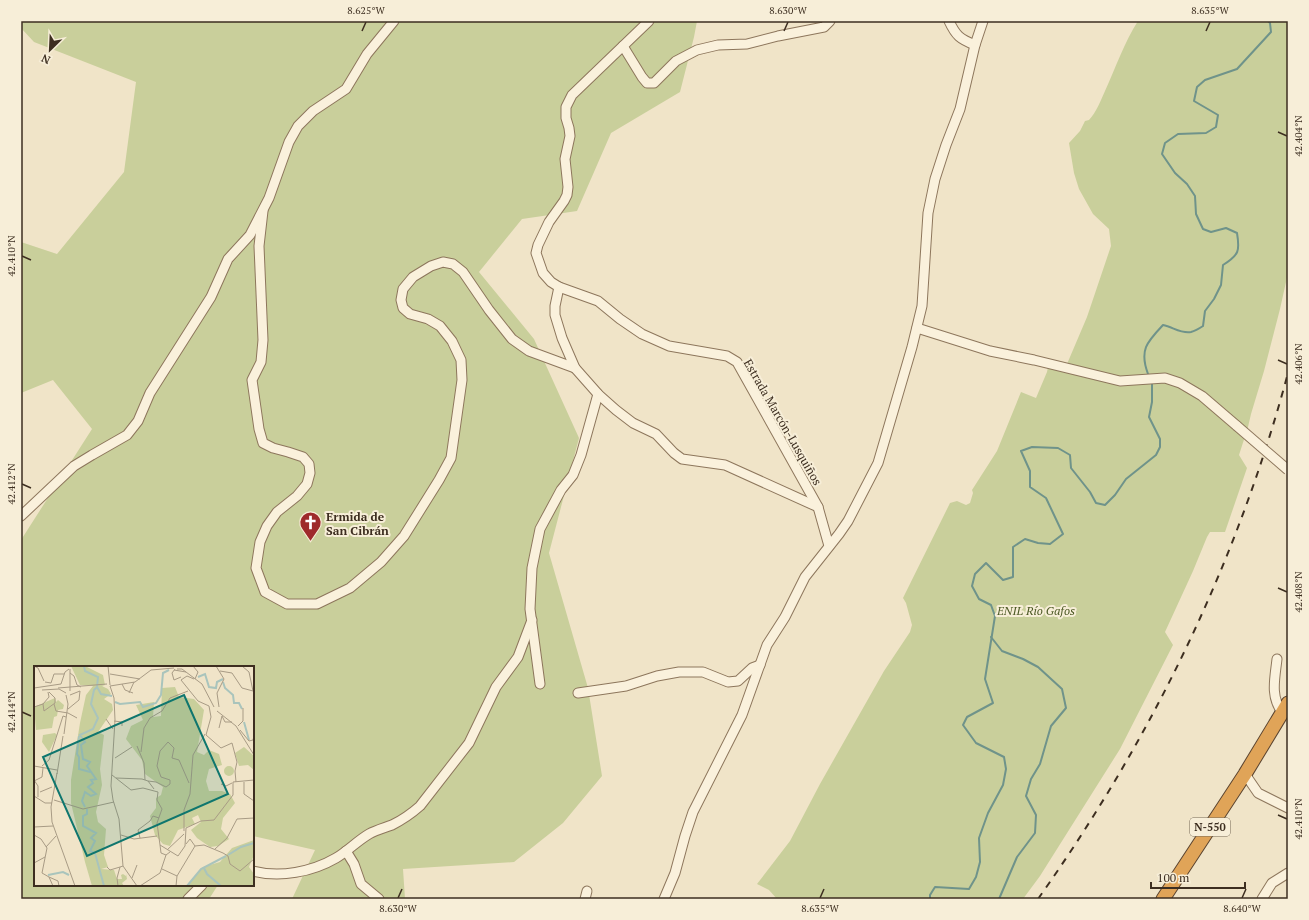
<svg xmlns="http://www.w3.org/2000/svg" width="1309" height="920" font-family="'PT Serif',serif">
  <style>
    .green { fill: #c9cf9b }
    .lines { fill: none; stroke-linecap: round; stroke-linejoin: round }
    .stream { stroke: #6f938a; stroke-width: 2 }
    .minor-casing { stroke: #8d765c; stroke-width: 11 }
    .highway-casing { stroke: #5b4430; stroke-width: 15 }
    .minor { stroke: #faf1dc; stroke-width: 9 }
    .highway { stroke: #e0a458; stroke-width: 13 }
    .rail { stroke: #3d2e20; stroke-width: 2; stroke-dasharray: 7 7; stroke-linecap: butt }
    .minor-bridge-casing { stroke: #8d765c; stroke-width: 11; stroke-linecap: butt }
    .minor-bridge { stroke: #faf1dc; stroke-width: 9 }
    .ticks { fill: none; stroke: #3d2e20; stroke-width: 1.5 }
    .labels { text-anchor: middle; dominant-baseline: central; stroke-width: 4; stroke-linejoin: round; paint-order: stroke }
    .shield { fill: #f7eed8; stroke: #756857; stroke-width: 1 }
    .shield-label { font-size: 11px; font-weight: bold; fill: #3d2e20 }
    .street-label { font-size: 12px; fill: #3d2e20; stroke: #f7eed8 }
    .poi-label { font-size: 12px; font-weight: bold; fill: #3d2e20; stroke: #f7eed8; text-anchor: start }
    .park-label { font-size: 12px; font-style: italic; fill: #4d5a26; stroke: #f7eed8 }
    .inset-river { fill: none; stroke: #a9c4bc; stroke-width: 2 }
    .inset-road { fill: none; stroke: #a89b85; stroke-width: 1 }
    .view { fill: #0f766e; fill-opacity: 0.15; stroke: #0f766e; stroke-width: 2 }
    .inset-edge { fill: none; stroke: #3d2e20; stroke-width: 2 }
    .neatline { fill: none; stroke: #3d2e20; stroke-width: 1.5 }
    .ticks-label { font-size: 10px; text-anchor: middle; fill: #3d2e20 }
  </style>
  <rect width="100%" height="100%" fill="#f0e4c8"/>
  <!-- green -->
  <g class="green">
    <polygon points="21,21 697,21 694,37 680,92 611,133 577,211 522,219 479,272 534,339 579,438 549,553 588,688 602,776 563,823 514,862 403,869 405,899 292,899 315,850 253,836 253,667 35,667 35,885 218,885 209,899 21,899 21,540 92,429 53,380 21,393 21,242 57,254 124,172 136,82 34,42 21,28"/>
    <path d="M1138,21H1288V273L1280,309L1264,371L1251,414L1248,427L1239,455L1247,468L1225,532H1210L1207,537L1193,571L1165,632L1173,645L1120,749L1040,876L1023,899H777L769,890L757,884L790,841L820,784L884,671L910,632L912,625L906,603L903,598L950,503L957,501L966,505L970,503L973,493L972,490L997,451L1021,392L1036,398L1047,372L1048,367L1067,364L1087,317L1111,246L1109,229L1093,214L1079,189L1074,173L1069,143L1080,131L1085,121L1089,120C1096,113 1101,100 1105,91C1116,67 1124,43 1138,21Z"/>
  </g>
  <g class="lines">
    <!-- stream -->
    <g class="stream">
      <path d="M1148,374C1139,350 1147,342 1163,325C1173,327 1181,334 1191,332C1195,331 1200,328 1203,326L1205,311L1214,299L1221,285L1223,265C1239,255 1240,251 1237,233L1226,228L1211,232L1203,229L1196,214L1195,196L1187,184L1175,173L1162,154L1165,143L1178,134L1206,133L1216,127L1218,115L1194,101L1197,87L1205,80L1237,69L1271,32L1270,23L1268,21"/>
      <polyline points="991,637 1002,651 1023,659 1038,667 1062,689 1066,708 1051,726 1040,764 1031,779 1026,796 1036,815 1035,833 1017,857 999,899"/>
      <polyline points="930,899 930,895 935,887 969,889 976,877 980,862 979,838 988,813 1003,785 1006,769 1004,757 976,743 963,725 967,717 993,703 985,679 995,616 991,605 979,599 972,586 975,574 986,563 1003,580 1013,577 1013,547 1025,539 1038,543 1050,544 1063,534 1046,498 1030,487 1030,471 1021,451 1032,447 1058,448 1070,455 1071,468 1090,492 1096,503 1105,505 1115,495 1126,479 1156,455 1160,447 1160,439 1149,417 1152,402 1152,384"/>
    </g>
    <defs>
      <g id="minor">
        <polyline points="649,21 572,95 566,107 566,118 569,128 570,136 565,159 568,187 567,195 564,201 549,222 538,245 536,253 543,273 551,282 559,287 598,301 620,319 642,334 669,346 727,356 737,362 818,507 829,546"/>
        <path d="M949,21C956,36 960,39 975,45"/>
        <polyline points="623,46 642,77 647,83 654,83 676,61 697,50 718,45 747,44 778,36 824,27 830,21"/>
        <polyline points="263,211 259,246 263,340 261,362 252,380 259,429 263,443 273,448 288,452 303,457 309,464 310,473 307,484 297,496 277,512 267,526 260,542 256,568 265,592 287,604 317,604 350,588 381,562 404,536 439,480 451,458 462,380 461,360 452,341 440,326 428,319 410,314 403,308 401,300 403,289 413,277 431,266 443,262 453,264 463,272 489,310 512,339 529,351 575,368"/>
        <polyline points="559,287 555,306 555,315 562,338 575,368 598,394 616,410 633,423 656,434 674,453 682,459 725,465 818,507"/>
        <polyline points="917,328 990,351 1034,360 1120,381 1165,378 1180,383 1202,396 1237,426"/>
        <polyline points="21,516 74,466 92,455 127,435 138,421 150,393 211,297 228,259 250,235 269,198 289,142 298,126 313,111 346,89 367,54 394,21"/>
        <path d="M1277,659C1275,678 1270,696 1282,712"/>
        <polyline points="540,684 530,609 532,568 540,529 561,490 573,475 581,455 598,394"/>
        <polyline points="578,693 626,686 657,676 679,672 703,672 728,682 738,681 752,668 760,665"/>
        <polyline points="1245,774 1258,793 1288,808"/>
        <polyline points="346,851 354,864 361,884 379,899"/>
        <path d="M253,871C280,878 312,872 336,858C348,851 357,841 369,834C376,830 384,828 392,825C402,820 411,814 420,806L469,743L496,687L518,657L532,620"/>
        <polyline points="188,899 202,885"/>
        <polyline points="585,899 587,891"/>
        <polyline points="664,899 675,873 685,836 693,812 742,715 767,645 785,617 805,577 839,534 848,521 878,463 912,347 922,306 928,213 935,179 946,145 960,109 975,45 983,21"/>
        <polyline points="1262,899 1272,883 1288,873"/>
      </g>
      <polyline id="highway" points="1163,899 1245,774 1288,703"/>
    </defs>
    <!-- minor casing -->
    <use href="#minor" class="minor-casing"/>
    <!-- highway casing -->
    <use href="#highway" class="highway-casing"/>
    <!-- minor -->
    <use href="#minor" class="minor"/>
    <!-- highway -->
    <use href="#highway" class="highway"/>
    <!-- rail -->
    <path class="rail" d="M1038,899C1152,738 1237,563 1288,373"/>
    <defs>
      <polyline id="minor-bridge" points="1237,426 1288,470"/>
    </defs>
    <!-- minor-bridge casing -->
    <use href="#minor-bridge" class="minor-bridge-casing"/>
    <!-- minor-bridge -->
    <use href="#minor-bridge" class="minor-bridge"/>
  </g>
  <!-- ticks -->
  <path class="ticks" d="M362,31L366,22M784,31L788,22M1206,31L1210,22M1278,132L1287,136M22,256L31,260M1278,360L1287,364M22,484L31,488M1278,588L1287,592M22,712L31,716M1278,815L1287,819M398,898L402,889M820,898L824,889M1242,898L1246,889"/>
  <!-- icons -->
  <defs>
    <symbol id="church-pin" viewBox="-11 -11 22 30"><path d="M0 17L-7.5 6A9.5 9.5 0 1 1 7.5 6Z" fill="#9e2a2b" stroke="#f7eed8"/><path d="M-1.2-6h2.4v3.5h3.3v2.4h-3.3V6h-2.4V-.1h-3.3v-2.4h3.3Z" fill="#fff"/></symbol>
  </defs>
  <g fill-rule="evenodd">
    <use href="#church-pin" x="298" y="510" width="25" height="34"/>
  </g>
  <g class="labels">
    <!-- shield labels -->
    <rect class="shield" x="1190" y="818" width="40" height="18" rx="3"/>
    <g class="shield-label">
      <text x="1210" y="827">N-550</text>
    </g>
    <!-- street labels -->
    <g class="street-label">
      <text transform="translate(783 422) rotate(60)">Estrada Marcón-Lusquiños</text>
    </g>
    <!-- poi labels -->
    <g class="poi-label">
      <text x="326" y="516">Ermida de<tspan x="326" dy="14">San Cibrán</tspan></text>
    </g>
    <!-- park labels -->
    <g class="park-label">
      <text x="1036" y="610">ENIL Río Gafos</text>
    </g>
  </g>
  <!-- overview -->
  <g transform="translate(34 666)">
    <rect width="220" height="220" fill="#f0e4c8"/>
    <path d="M37,0H51L69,9L71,19L68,20L74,23L77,28L70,33L78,38L79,44L64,66L70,69L66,103L68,119L62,146L64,156L72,163L70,189L74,201L67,203L80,204L83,213H88L87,209L89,208L92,210V208L93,213L88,217L90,220H58L51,196L37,137V114L46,57L52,29L59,20L46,19ZM141,21L145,31L160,33L170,44L163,86L170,89L175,84L185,88L188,99L175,103L172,115L175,125H188L196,128L201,137L189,152L187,163L195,173L184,180L176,181L163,172L157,164L167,156L164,149L158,152L161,158L144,164L136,180L129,178L121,169L116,150L122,142V132L127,129L129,121L111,108L108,94L92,73L97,60L109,54L102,39L120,36L119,51L127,50L128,22ZM21,32L22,36L24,34L30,39L29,43L24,44L23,50L20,51L18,62L2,64L0,41ZM21,67L23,69L15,86L8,76L9,69ZM210,81L220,90V104L214,99L205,100L201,87ZM190 105a5 5 0 1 1 10 0a5 5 0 1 1-10 0ZM220,174V189L215,201L220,208V220H153L169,201L186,196L198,182Z" fill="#c9cf9b"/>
    <path class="inset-river" d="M50,0L51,5L64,11L63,21M164,11L171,8L175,21L182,22L183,16L189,13M189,16L191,22L199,29L200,37H205L208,43M81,36L86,38L106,36L109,41L122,37L127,29L129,7L135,4M210,56L215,74M45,70L43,88L45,91V103L56,106M51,141L48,135L51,126L57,130L62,128L54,121L59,117L57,114L62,113L53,100L56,96L49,93L47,79L51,76L46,69L59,63L64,52L57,38L60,24L63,21L67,28L78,30M53,143V148L49,150V160L62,167L57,172L61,175L56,185L61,187L70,220M194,189L207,181L220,177M170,202L173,208L187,220M14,209L29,206L35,209M153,220L167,203L192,190"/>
    <path class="inset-road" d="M0,0L4,2L10,15M74,0L76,19M159,0L164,6L161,13M182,0L190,13L183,27L185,41M208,0L215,6L219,25M36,3V25M141,3L138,7L140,14L147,11M143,3H148L168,18L180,41M140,4L152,6M186,5L198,7L208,22L219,25M36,7L40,10L43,19L47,21M76,8L106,13M160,13L153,10L147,14L164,35L175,40L177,51L172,69L187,82L198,77L203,96L201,105L202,116M11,16L17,17L20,8H30M88,18L91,24L99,27M76,20L80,32L81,54L77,120L79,134L85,153L89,200L103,220M76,20L101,16L117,4L140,2M0,22L27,18L31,6L35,3M24,22L73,18M8,24L25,23L32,27M95,27L100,16M220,35V50M9,38L10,45L21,37V32L15,26M20,38L22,45L34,47L43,52M0,41L9,38L15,31L14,26M34,43L45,34L46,25L36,29M183,45L202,60L220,89M188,50L191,56H198M72,53L79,63M80,55L88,56V60M204,60L209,55V42M185,62L188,50M206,64L215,75L219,74L220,70M30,68L34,38L32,29M103,80L110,97L111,114M107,86L110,62L116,52L128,45L136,32L154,25M81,92L98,81M0,100L23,104M8,100L15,94L29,50L32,51M23,107L17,141L18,156L41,220M23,108L29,70M78,109L97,124L109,122L124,126L123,134L128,143L123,157L126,179L144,190L151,180L152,162L167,155L180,154L199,129V116L220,114M82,112L108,113L114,115L120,123M0,114L4,120V131M0,115L8,111L9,102M114,115L122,116L132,121L136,118V114L127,111L123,100L126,85L134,76L140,82L138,92L145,94L155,117M210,116V128L220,135M187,118L192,120L198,117M6,126L18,121M0,130L11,137H18M20,134L49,143L80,136M0,161L19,160M150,165V144L156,128L159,89L171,68M0,169L7,173L13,182L8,207L15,211L19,220M87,169L100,173L123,170M106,172L104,164L116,155L119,150L125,152M152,178L156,173L161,180L170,179L189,187L194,190L196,198L206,205L220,193M126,179L127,187L132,189M12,181L22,170M181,183L193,172L203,153L220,152M133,184L150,168M0,197L11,191M73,201L76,204L86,201M128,203L143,210M15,211L24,215L25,220M98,212L103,199M84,220L83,212L86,201L89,200M106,220L126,207L132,189L136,186M142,220L143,210L161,180"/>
    <path class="view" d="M150,29L194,128L53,190L9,91Z"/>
    <rect width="220" height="220" class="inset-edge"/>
  </g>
  <!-- border -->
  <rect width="1309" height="920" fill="none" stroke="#f7eed8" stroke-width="44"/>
  <!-- north arrow -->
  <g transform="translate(50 50) rotate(204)" stroke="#f7eed8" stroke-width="3" paint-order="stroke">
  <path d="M0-3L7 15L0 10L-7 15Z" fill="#3d2e20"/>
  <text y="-6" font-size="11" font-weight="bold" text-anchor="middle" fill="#3d2e20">N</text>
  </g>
  <!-- scale -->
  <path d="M1151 882v6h94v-6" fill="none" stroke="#3d2e20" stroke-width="2"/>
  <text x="1157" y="882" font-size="12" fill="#3d2e20" stroke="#f7eed8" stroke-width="3" paint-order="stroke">100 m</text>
  <rect x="22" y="22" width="1265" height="876" class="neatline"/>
  <g class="ticks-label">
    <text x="366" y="14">8.625°W</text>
    <text x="788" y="14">8.630°W</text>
    <text x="1210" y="14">8.635°W</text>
    <text transform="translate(1298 136) rotate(-90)" y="4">42.404°N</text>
    <text transform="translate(11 256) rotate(-90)" y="4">42.410°N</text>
    <text transform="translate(1298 364) rotate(-90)" y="4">42.406°N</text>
    <text transform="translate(11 484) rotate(-90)" y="4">42.412°N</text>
    <text transform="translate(1298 592) rotate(-90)" y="4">42.408°N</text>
    <text transform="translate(11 712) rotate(-90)" y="4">42.414°N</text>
    <text transform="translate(1298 819) rotate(-90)" y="4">42.410°N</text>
    <text x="398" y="912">8.630°W</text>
    <text x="820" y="912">8.635°W</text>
    <text x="1242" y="912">8.640°W</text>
  </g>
</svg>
